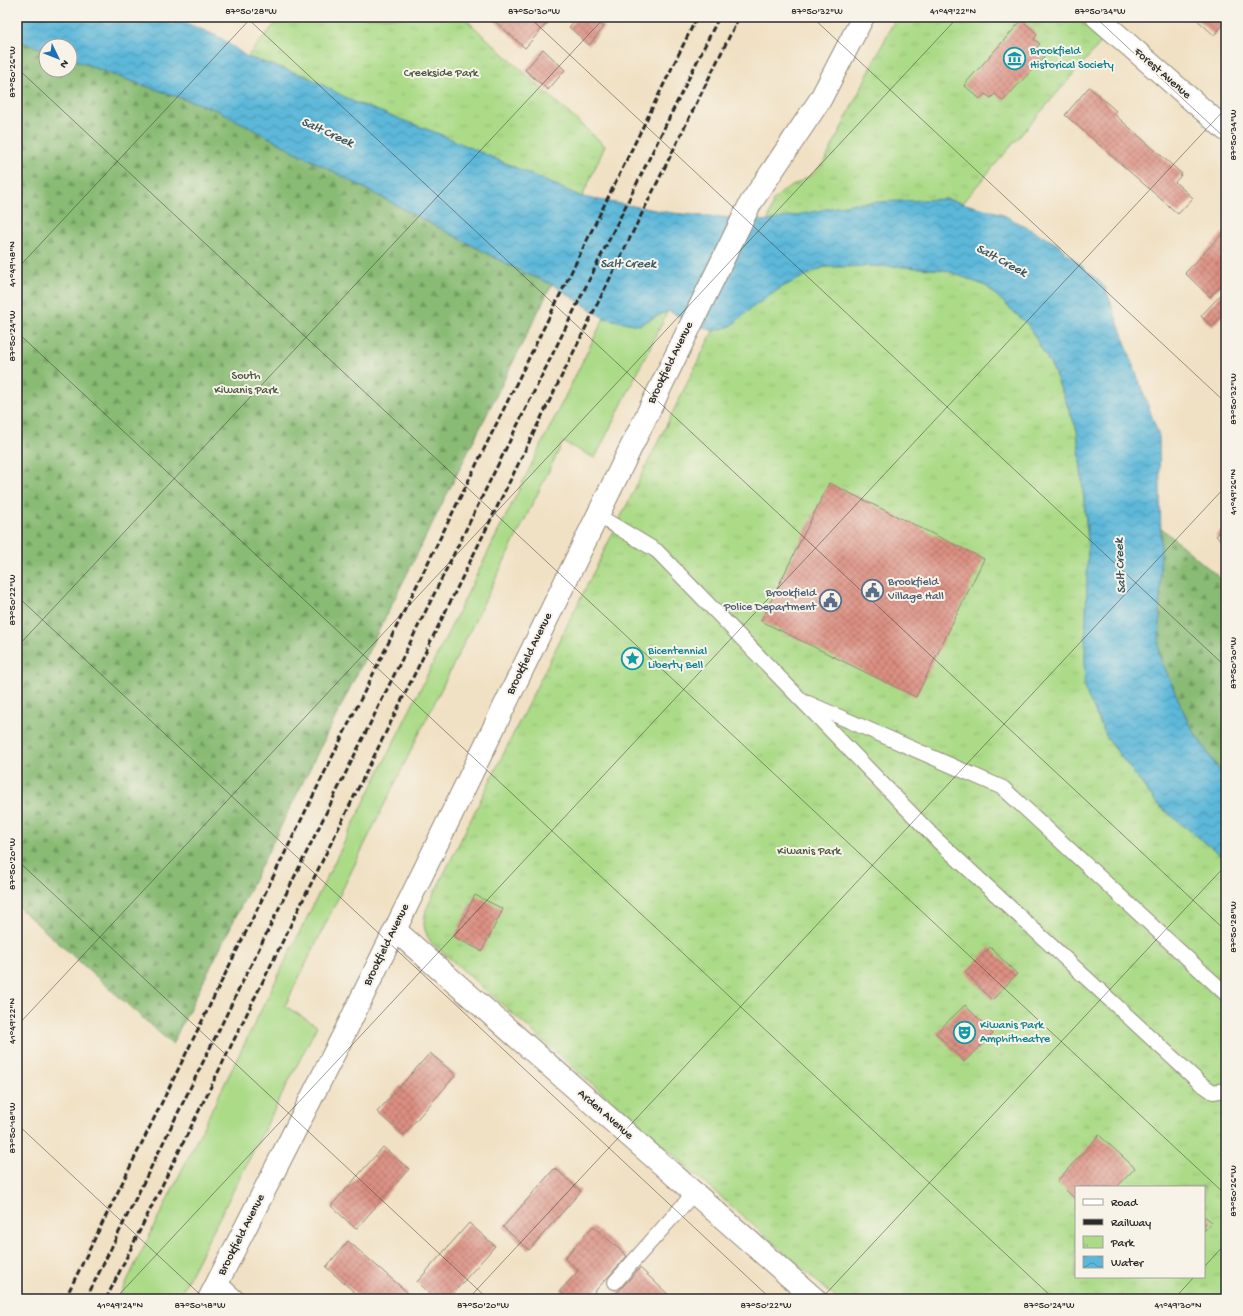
<svg xmlns="http://www.w3.org/2000/svg" width="1243" height="1316" font-family="'Gochi Hand',sans-serif">
  <style>
    .grass { fill: #acdb88; stroke: #6c835a }
    .forest { fill: url(#forest-firs); stroke: #5a7350 }
    .park { fill: url(#park-tufts); stroke: #6c835a; fill-rule: evenodd }
    .water { fill: url(#water-waves); stroke: #437182 }
    .building { fill: url(#building-cross-hatch) }
    .lines { fill: none; stroke-linecap: round; stroke-linejoin: round }
    .lane-casing { stroke: #8e8678; stroke-width: 16 }
    .street-casing { stroke: #8e8678; stroke-width: 24 }
    .secondary-casing { stroke: #8e8678; stroke-width: 24 }
    .lane { stroke: #fff; stroke-width: 14 }
    .street { stroke: #fff; stroke-width: 22 }
    .secondary { stroke: #fff; stroke-width: 22 }
    .rail { stroke: #2b2b2b; stroke-width: 3; stroke-dasharray: 6 3; stroke-linecap: butt }
    .ticks { fill: none; stroke: #2b2b2b; stroke-width: 1; stroke-opacity: 0.45 }
    .labels { text-anchor: middle; dominant-baseline: central; stroke-width: 4; stroke-linejoin: round; paint-order: stroke }
    .culture-label { font-size: 12px; fill: #0d838f; stroke: #f7f3e8; text-anchor: start }
    .park-label { font-size: 12px; fill: #4b5742; stroke: #f7f3e8 }
    .street-label { font-size: 12px; fill: #2b2b2b; stroke: #f7f3e8 }
    .service-label { font-size: 12px; fill: #4e5e75; stroke: #f7f3e8; text-anchor: start }
    .water-label { font-size: 13px; font-style: italic; fill: #39555f; stroke: #f7f3e8 }
    .neatline { fill: none; stroke: #2b2b2b; stroke-width: 1.5 }
    .ticks-label { font-size: 10px; text-anchor: middle; fill: #2b2b2b }
  </style>
  <defs>
    <pattern id="forest-firs" width="22" height="20" patternUnits="userSpaceOnUse"><rect width="22" height="20" fill="#89bb74"/><path d="M5 1l3.5 6h-7zM16 11l3.5 6h-7z" fill="#70985f"/></pattern>
    <pattern id="park-tufts" width="24" height="20" patternUnits="userSpaceOnUse"><rect width="24" height="20" fill="#acdb88"/><path d="M3 7l-1-3M5 7V3M7 7l1-3M15 17l-1-3M17 17v-4M19 17l1-3" fill="none" stroke="#94bc76"/></pattern>
    <pattern id="water-waves" width="16" height="10" patternUnits="userSpaceOnUse"><rect width="16" height="10" fill="#5bb7d9"/><path d="M0 5q4-4 8 0t8 0" fill="none" stroke="#4b95b0"/></pattern>
    <pattern id="building-cross-hatch" width="8" height="8" patternUnits="userSpaceOnUse"><rect width="8" height="8" fill="#db8f82"/><path d="M0 0l8 8M0 8l8-8" fill="none" stroke="#b2756b"/></pattern>
  </defs>
  <rect width="100%" height="100%" fill="#f7f3e8"/>
  <filter id="ink" filterUnits="userSpaceOnUse"><feTurbulence type="fractalNoise" baseFrequency=".025" numOctaves="2"/><feDisplacementMap in="SourceGraphic" scale="8" xChannelSelector="R" yChannelSelector="G"/><feConvolveMatrix kernelMatrix="1 2 1 2 8 2 1 2 1" color-interpolation-filters="sRGB"/></filter>
  <filter id="wash" filterUnits="userSpaceOnUse"><feTurbulence type="fractalNoise" baseFrequency=".012" numOctaves="4" result="noise"/><feDisplacementMap in="SourceGraphic" scale="16" xChannelSelector="R" yChannelSelector="G"/><feGaussianBlur stdDeviation="0.9" result="paint"/><feColorMatrix in="noise" values="0 0 0 0 0 0 0 0 0 0 0 0 0 0 0 0 0 1.4 0 .05"/><feComposite in="paint" operator="in"/></filter>
  <g filter="url(#wash)">
    <rect width="100%" height="100%" fill="#f1e1c4"/>
    <!-- grass -->
    <polygon class="grass" points="668,311 595,458 563,442 285,1006 317,1026 178,1299 118,1299 604,318 639,325"/>
    <!-- forest -->
    <g class="forest">
      <polygon points="17,41 46,50 46,70 70,70 70,58 113,75 217,110 524,273 552,284 172,1044 17,906"/>
      <polygon points="1160,527 1226,583 1226,781 1189,724 1159,655"/>
    </g>
    <!-- park -->
    <g class="park">
      <polygon points="281,17 463,17 605,146 582,197 437,133 354,102 306,76 247,57"/>
      <polygon points="896,17 1076,17 1103,40 962,203 945,199 768,221 773,201 782,192 813,174 825,161"/>
      <path d="M893,266L945,270L986,286L1028,324L1053,369L1077,430L1107,738L1158,805L1226,859V1299H837L431,942C423,929 423,925 426,910L713,331L731,326L749,310L782,287L824,267ZM1076,1187H1204V1277H1076Z"/>
    </g>
    <!-- water -->
    <polygon class="water" points="17,17 161,17 184,22 221,38 247,57 306,76 354,102 437,133 582,197 672,213 768,221 855,203 946,199 1000,213 1057,244 1105,287 1159,436 1161,543 1159,655 1189,724 1226,781 1226,859 1158,805 1107,738 1084,688 1088,540 1077,430 1053,369 1028,325 986,286 945,270 893,266 824,267 782,287 749,310 731,326 713,331 668,311 639,325 604,318 552,284 524,273 217,110 113,75 70,58 70,46 46,46 46,50 17,41"/>
    <g id="blocks">
      <!-- building -->
      <g class="building">
        <polygon points="490,17 544,17 549,21 525,48"/>
        <polygon points="578,17 592,17 604,27 589,45 569,27"/>
        <polygon points="1194,17 1226,17 1226,22 1214,35"/>
        <polygon points="1022,20 1037,34 1034,39 1040,44 1035,49 1044,57 1003,101 995,94 991,98 985,94 980,99 964,85"/>
        <polygon points="543,49 565,70 548,90 525,70"/>
        <polygon points="1089,87 1116,111 1114,114 1182,174 1175,182 1193,198 1178,214 1065,115"/>
        <polygon points="1223,233 1226,236 1226,280 1210,297 1185,273"/>
        <polygon points="1226,289 1226,319 1222,316 1212,327 1201,316"/>
        <polygon points="829,483 984,559 916,697 761,621"/>
        <polygon points="1226,525 1226,545 1216,536"/>
        <polygon points="475,895 503,909 482,951 454,937"/>
        <polygon points="990,947 1017,974 992,1000 965,972"/>
        <polygon points="965,1005 993,1034 964,1062 936,1033"/>
        <polygon points="430,1053 456,1075 403,1135 377,1112"/>
        <polygon points="17,1068 22,1071 17,1081"/>
        <polygon points="1099,1135 1135,1168 1117,1187 1076,1187 1076,1200 1057,1181"/>
        <polygon points="383,1147 409,1169 356,1229 331,1206"/>
        <polygon points="555,1168 581,1191 529,1250 503,1227"/>
        <polygon points="1204,1216 1212,1222 1204,1231"/>
        <polygon points="469,1223 495,1246 448,1299 435,1299 417,1282"/>
        <polygon points="593,1226 627,1256 588,1299 569,1299 560,1291 578,1271 564,1258"/>
        <polygon points="348,1241 408,1293 403,1299 362,1299 326,1267"/>
        <polygon points="640,1268 673,1299 611,1299"/>
      </g>
    </g>
  </g>
  <g filter="url(#ink)">
    <use href="#blocks" fill-opacity="0" stroke="#8e8678" stroke-width="1"/>
    <g class="lines">
      <defs>
        <g id="lane">
          <polyline points="597,515 657,551 938,841 1200,1083 1213,1092 1226,1090"/>
          <polyline points="808,703 1003,788 1226,994"/>
          <polyline points="218,1281 238,1299"/>
          <polyline points="615,1282 694,1193"/>
        </g>
        <g id="street">
          <polyline points="1097,17 1226,130"/>
          <polyline points="395,930 815,1299"/>
        </g>
        <polyline id="secondary" points="209,1299 345,1032 750,204 820,100 863,17"/>
      </defs>
      <!-- lane casing -->
      <use href="#lane" class="lane-casing"/>
      <!-- street casing -->
      <use href="#street" class="street-casing"/>
      <!-- secondary casing -->
      <use href="#secondary" class="secondary-casing"/>
      <!-- lane -->
      <use href="#lane" class="lane"/>
      <!-- street -->
      <use href="#street" class="street"/>
      <!-- secondary -->
      <use href="#secondary" class="secondary"/>
      <!-- rail -->
      <g class="rail">
        <polyline points="65,1299 697,17"/>
        <polyline points="86,1299 719,17"/>
        <polyline points="106,1299 739,17"/>
      </g>
    </g>
  </g>
  <!-- ticks -->
  <path class="ticks" d="M246,17L1226,931M529,17L1226,667M812,17L1226,403M1095,17L1226,139M17,68L1226,1195M17,269L252,17M17,332L1054,1299M17,596L771,1299M17,647L605,17M17,860L488,1299M17,1026L958,17M17,1124L205,1299M1204,1267L1226,1243M115,1299L1226,108M468,1299L1226,486M821,1299L1226,865M1174,1299L1194,1277"/>
  <!-- icons -->
  <defs>
    <symbol id="museum-ring" viewBox="-11 -11 22 22"><circle r="9.5" fill="#f7f3e8" stroke="#0f9aa8" stroke-width="1.5"/><path d="M0-6L6-3V-2H-6V-3ZM-5-1h2V3h-2ZM-1-1h2V3h-2ZM3-1h2V3H3ZM-6 4H6V6H-6Z" fill="#0f9aa8"/></symbol>
    <symbol id="civic-ring" viewBox="-11 -11 22 22"><circle r="9.5" fill="#f7f3e8" stroke="#5c6f8a" stroke-width="1.5"/><path d="M-.6-6.5H3V-4.5H.6V-3L4-1V1h2V6H-6V1h2V-1L-.6-3ZM-1.2 2.5V6h2.4V2.5Z" fill="#5c6f8a"/></symbol>
    <symbol id="sight-ring" viewBox="-11 -11 22 22"><circle r="9.5" fill="#f7f3e8" stroke="#0f9aa8" stroke-width="1.5"/><path d="M0-6L1.8-2.2L6-1.7L2.9 1.2L3.7 5.4L0 3.3L-3.7 5.4L-2.9 1.2L-6-1.7L-1.8-2.2Z" fill="#0f9aa8"/></symbol>
    <symbol id="theatre-ring" viewBox="-11 -11 22 22"><circle r="9.5" fill="#f7f3e8" stroke="#0f9aa8" stroke-width="1.5"/><path d="M-5-5.5Q0-4 5-5.5V0Q5 5 0 6Q-5 5-5 0ZM-3.3-2.5H-1v1.5H-3.3ZM1-2.5H3.3v1.5H1ZM-2.8 1Q0 5.5 2.8 1Z" fill="#0f9aa8"/></symbol>
  </defs>
  <g fill-rule="evenodd">
    <use href="#museum-ring" x="1002" y="46" width="25" height="25"/>
    <use href="#civic-ring" x="860" y="578" width="25" height="25"/>
    <use href="#civic-ring" x="818" y="588" width="25" height="25"/>
    <use href="#sight-ring" x="620" y="646" width="25" height="25"/>
    <use href="#theatre-ring" x="952" y="1020" width="25" height="25"/>
  </g>
  <g class="labels">
    <!-- culture labels -->
    <g class="culture-label">
      <text x="1030" y="52">Brookfield<tspan x="1030" dy="14">Historical Society</tspan></text>
      <text x="648" y="652">Bicentennial<tspan x="648" dy="14">Liberty Bell</tspan></text>
      <text x="980" y="1026">Kiwanis Park<tspan x="980" dy="14">Amphitheatre</tspan></text>
    </g>
    <!-- park labels -->
    <g class="park-label">
      <text x="441" y="74">Creekside Park</text>
      <text x="246" y="377">South<tspan x="246" dy="14">Kiwanis Park</tspan></text>
      <text x="809" y="852">Kiwanis Park</text>
    </g>
    <!-- street labels -->
    <g class="street-label">
      <text transform="translate(1162 74) rotate(41)">Forest Avenue</text>
      <text transform="translate(671 363) rotate(-64)">Brookfield Avenue</text>
      <text transform="translate(530 654) rotate(-64)">Brookfield Avenue</text>
      <text transform="translate(387 945) rotate(-64)">Brookfield Avenue</text>
      <text transform="translate(605 1115) rotate(41)">Arden Avenue</text>
      <text transform="translate(242 1235) rotate(-63)">Brookfield Avenue</text>
    </g>
    <!-- service labels -->
    <g class="service-label">
      <text x="888" y="583">Brookfield<tspan x="888" dy="14">Village Hall</tspan></text>
      <text x="816" y="594" text-anchor="end">Brookfield<tspan x="816" dy="14">Police Department</tspan></text>
    </g>
    <!-- water labels -->
    <g class="water-label">
      <text transform="translate(327 133) rotate(24)">Salt Creek</text>
      <text transform="translate(1001 261) rotate(28)">Salt Creek</text>
      <text x="628" y="264">Salt Creek</text>
      <text transform="translate(1121 566) rotate(-93)">Salt Creek</text>
    </g>
  </g>
  <!-- margin -->
  <rect width="1243" height="1316" fill="none" stroke="#f7f3e8" stroke-width="44"/>
  <!-- legend -->
  <rect x="1075" y="1186" width="130" height="92" fill="#f7f3e8" stroke="#a5a39c"/>
  <rect x="1083" y="1199" width="20" height="6" fill="#ffffff" stroke="#a5a39c"/>
  <text x="1111" y="1206" font-size="12" fill="#2b2b2b">Road</text>
  <rect x="1083" y="1219" width="20" height="6" fill="#2b2b2b" stroke="#a5a39c"/>
  <text x="1111" y="1226" font-size="12" fill="#2b2b2b">Railway</text>
  <rect x="1083" y="1236" width="20" height="12" fill="url(#park-tufts)" stroke="#a5a39c"/>
  <text x="1111" y="1246" font-size="12" fill="#2b2b2b">Park</text>
  <rect x="1083" y="1256" width="20" height="12" fill="url(#water-waves)" stroke="#a5a39c"/>
  <text x="1111" y="1266" font-size="12" fill="#2b2b2b">Water</text>
  <!-- north arrow -->
  <g transform="translate(58 58) rotate(133)"><circle r="19" fill="#f7f3e8" stroke="#a5a39c"/>
  <path d="M0-3L7 15L0 10L-7 15Z" fill="#1f6fb2"/>
  <text y="-6" font-size="11" font-weight="bold" text-anchor="middle" fill="#2b2b2b">N</text>
  </g>
  <rect x="22" y="22" width="1199" height="1272" class="neatline"/>
  <g class="ticks-label">
    <text x="251" y="14">87°50'28"W</text>
    <text x="534" y="14">87°50'30"W</text>
    <text x="817" y="14">87°50'32"W</text>
    <text x="953" y="14">41°49'22"N</text>
    <text x="1100" y="14">87°50'34"W</text>
    <text transform="translate(11 72) rotate(-90)" y="4">87°50'26"W</text>
    <text transform="translate(1232 135) rotate(-90)" y="4">87°50'34"W</text>
    <text transform="translate(11 264) rotate(-90)" y="4">41°49'18"N</text>
    <text transform="translate(11 336) rotate(-90)" y="4">87°50'24"W</text>
    <text transform="translate(1232 399) rotate(-90)" y="4">87°50'32"W</text>
    <text transform="translate(1232 492) rotate(-90)" y="4">41°49'26"N</text>
    <text transform="translate(11 600) rotate(-90)" y="4">87°50'22"W</text>
    <text transform="translate(1232 663) rotate(-90)" y="4">87°50'30"W</text>
    <text transform="translate(11 864) rotate(-90)" y="4">87°50'20"W</text>
    <text transform="translate(1232 927) rotate(-90)" y="4">87°50'28"W</text>
    <text transform="translate(11 1021) rotate(-90)" y="4">41°49'22"N</text>
    <text transform="translate(11 1128) rotate(-90)" y="4">87°50'18"W</text>
    <text transform="translate(1232 1191) rotate(-90)" y="4">87°50'26"W</text>
    <text x="120" y="1308">41°49'24"N</text>
    <text x="200" y="1308">87°50'18"W</text>
    <text x="483" y="1308">87°50'20"W</text>
    <text x="766" y="1308">87°50'22"W</text>
    <text x="1049" y="1308">87°50'24"W</text>
    <text x="1178" y="1308">41°49'30"N</text>
  </g>
</svg>
